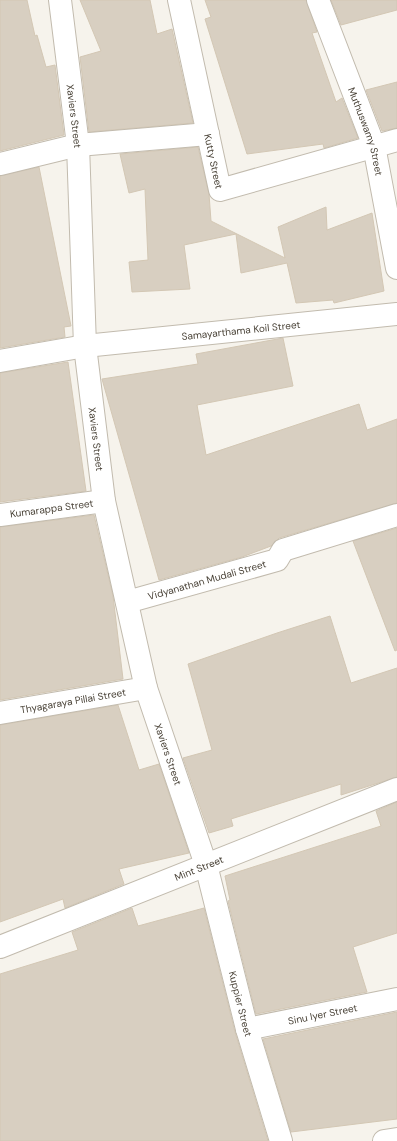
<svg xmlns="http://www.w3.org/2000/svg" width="397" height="1141" font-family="'DM Sans',sans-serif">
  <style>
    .building { fill: #d8cfc1; stroke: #d3c7b4 }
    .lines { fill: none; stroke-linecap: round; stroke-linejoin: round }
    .minor-casing { stroke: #c2bbae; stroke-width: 24 }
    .minor { stroke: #fff; stroke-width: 22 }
    .labels { text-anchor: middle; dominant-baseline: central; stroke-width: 3.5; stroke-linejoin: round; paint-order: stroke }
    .street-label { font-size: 10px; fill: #4b4439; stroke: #fff }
  </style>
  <rect width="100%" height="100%" fill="#f6f3ec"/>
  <!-- building -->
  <g class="building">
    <polygon points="0,0 27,0 35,36 37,35 46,67 55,65 64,135 0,151"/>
    <polygon points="80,0 150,0 157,34 172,29 193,123 89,132 80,57 101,51"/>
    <polygon points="205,0 306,0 317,32 312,33 336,102 342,98 358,138 324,148 323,144 247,154 205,19 211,17"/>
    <polygon points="331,0 397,0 397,10 341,25"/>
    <polygon points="397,82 397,128 382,131 366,90"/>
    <polygon points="198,147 209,194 211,221 285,258 278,227 326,207 327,230 372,213 384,291 334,303 333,300 296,303 287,263 241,273 236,234 184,245 190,289 132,292 129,262 148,260 145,189 129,193 120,154"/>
    <polygon points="39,167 71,326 64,327 65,337 0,348 0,176"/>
    <polygon points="283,338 293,386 197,405 206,455 359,404 367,430 397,419 397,503 279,538 271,546 242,557 159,580 102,379 198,364 196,354"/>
    <polygon points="68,362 86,491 0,502 0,373"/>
    <polygon points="94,515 113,596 123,679 0,700 0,527"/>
    <polygon points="397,528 397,650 395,651 353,541"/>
    <polygon points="330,616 351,683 397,668 397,777 341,795 341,784 231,819 233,826 209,833 183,758 212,750 188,664 277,633"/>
    <polygon points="118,705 139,770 159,764 189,853 119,869 124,884 65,908 63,899 0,922 0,725"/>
    <polygon points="397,802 397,933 353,947 367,992 256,1014 228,901 230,900 225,876 381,826 376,811"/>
    <polygon points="132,908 138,926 204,908 235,1032 268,1141 0,1141 0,974 78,950 72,932"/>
    <polygon points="397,1012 397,1119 291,1132 263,1039"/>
  </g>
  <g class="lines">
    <defs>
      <g id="minor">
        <path id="s1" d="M60,0L78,145L85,346L104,501L146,688L206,865L247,1029L281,1141"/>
        <path id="s2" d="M179,0L220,190L397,140"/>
        <path id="s3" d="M318,0L374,146L397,268"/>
        <polyline points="0,164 78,145 208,134"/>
        <path id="s4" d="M0,361L85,346L397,314"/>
        <path id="s5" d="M0,515L104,501"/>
        <path id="s6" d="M127,602L277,560L283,550L397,515"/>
        <path id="s7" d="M0,713L146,688"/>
        <path id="s8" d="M0,947L397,789"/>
        <path id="s9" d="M247,1029L397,999"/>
        <polyline points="384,1141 397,1139"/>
      </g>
    </defs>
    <!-- minor casing -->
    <use href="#minor" class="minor-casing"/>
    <!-- minor -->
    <use href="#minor" class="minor"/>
  </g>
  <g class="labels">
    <!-- street labels -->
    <g class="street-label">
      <text stroke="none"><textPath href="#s1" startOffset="117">Xaviers Street</textPath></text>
      <text stroke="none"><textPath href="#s3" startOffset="140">Muthuswamy Street</textPath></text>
      <text stroke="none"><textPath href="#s2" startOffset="165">Kutty Street</textPath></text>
      <text stroke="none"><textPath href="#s4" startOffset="243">Samayarthama Koil Street</textPath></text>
      <text stroke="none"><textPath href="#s1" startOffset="441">Xaviers Street</textPath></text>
      <text stroke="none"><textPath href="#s5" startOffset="52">Kumarappa Street</textPath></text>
      <text stroke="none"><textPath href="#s6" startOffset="83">Vidyanathan Mudali Street</textPath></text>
      <text stroke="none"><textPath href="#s7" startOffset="74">Thyagaraya Pillai Street</textPath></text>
      <text stroke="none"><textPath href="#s1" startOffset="765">Xaviers Street</textPath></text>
      <text stroke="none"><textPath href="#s8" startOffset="214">Mint Street</textPath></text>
      <text stroke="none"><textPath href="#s1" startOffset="1025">Kuppier Street</textPath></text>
      <text stroke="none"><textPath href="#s9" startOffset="77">Sinu Iyer Street</textPath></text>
    </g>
  </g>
</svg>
